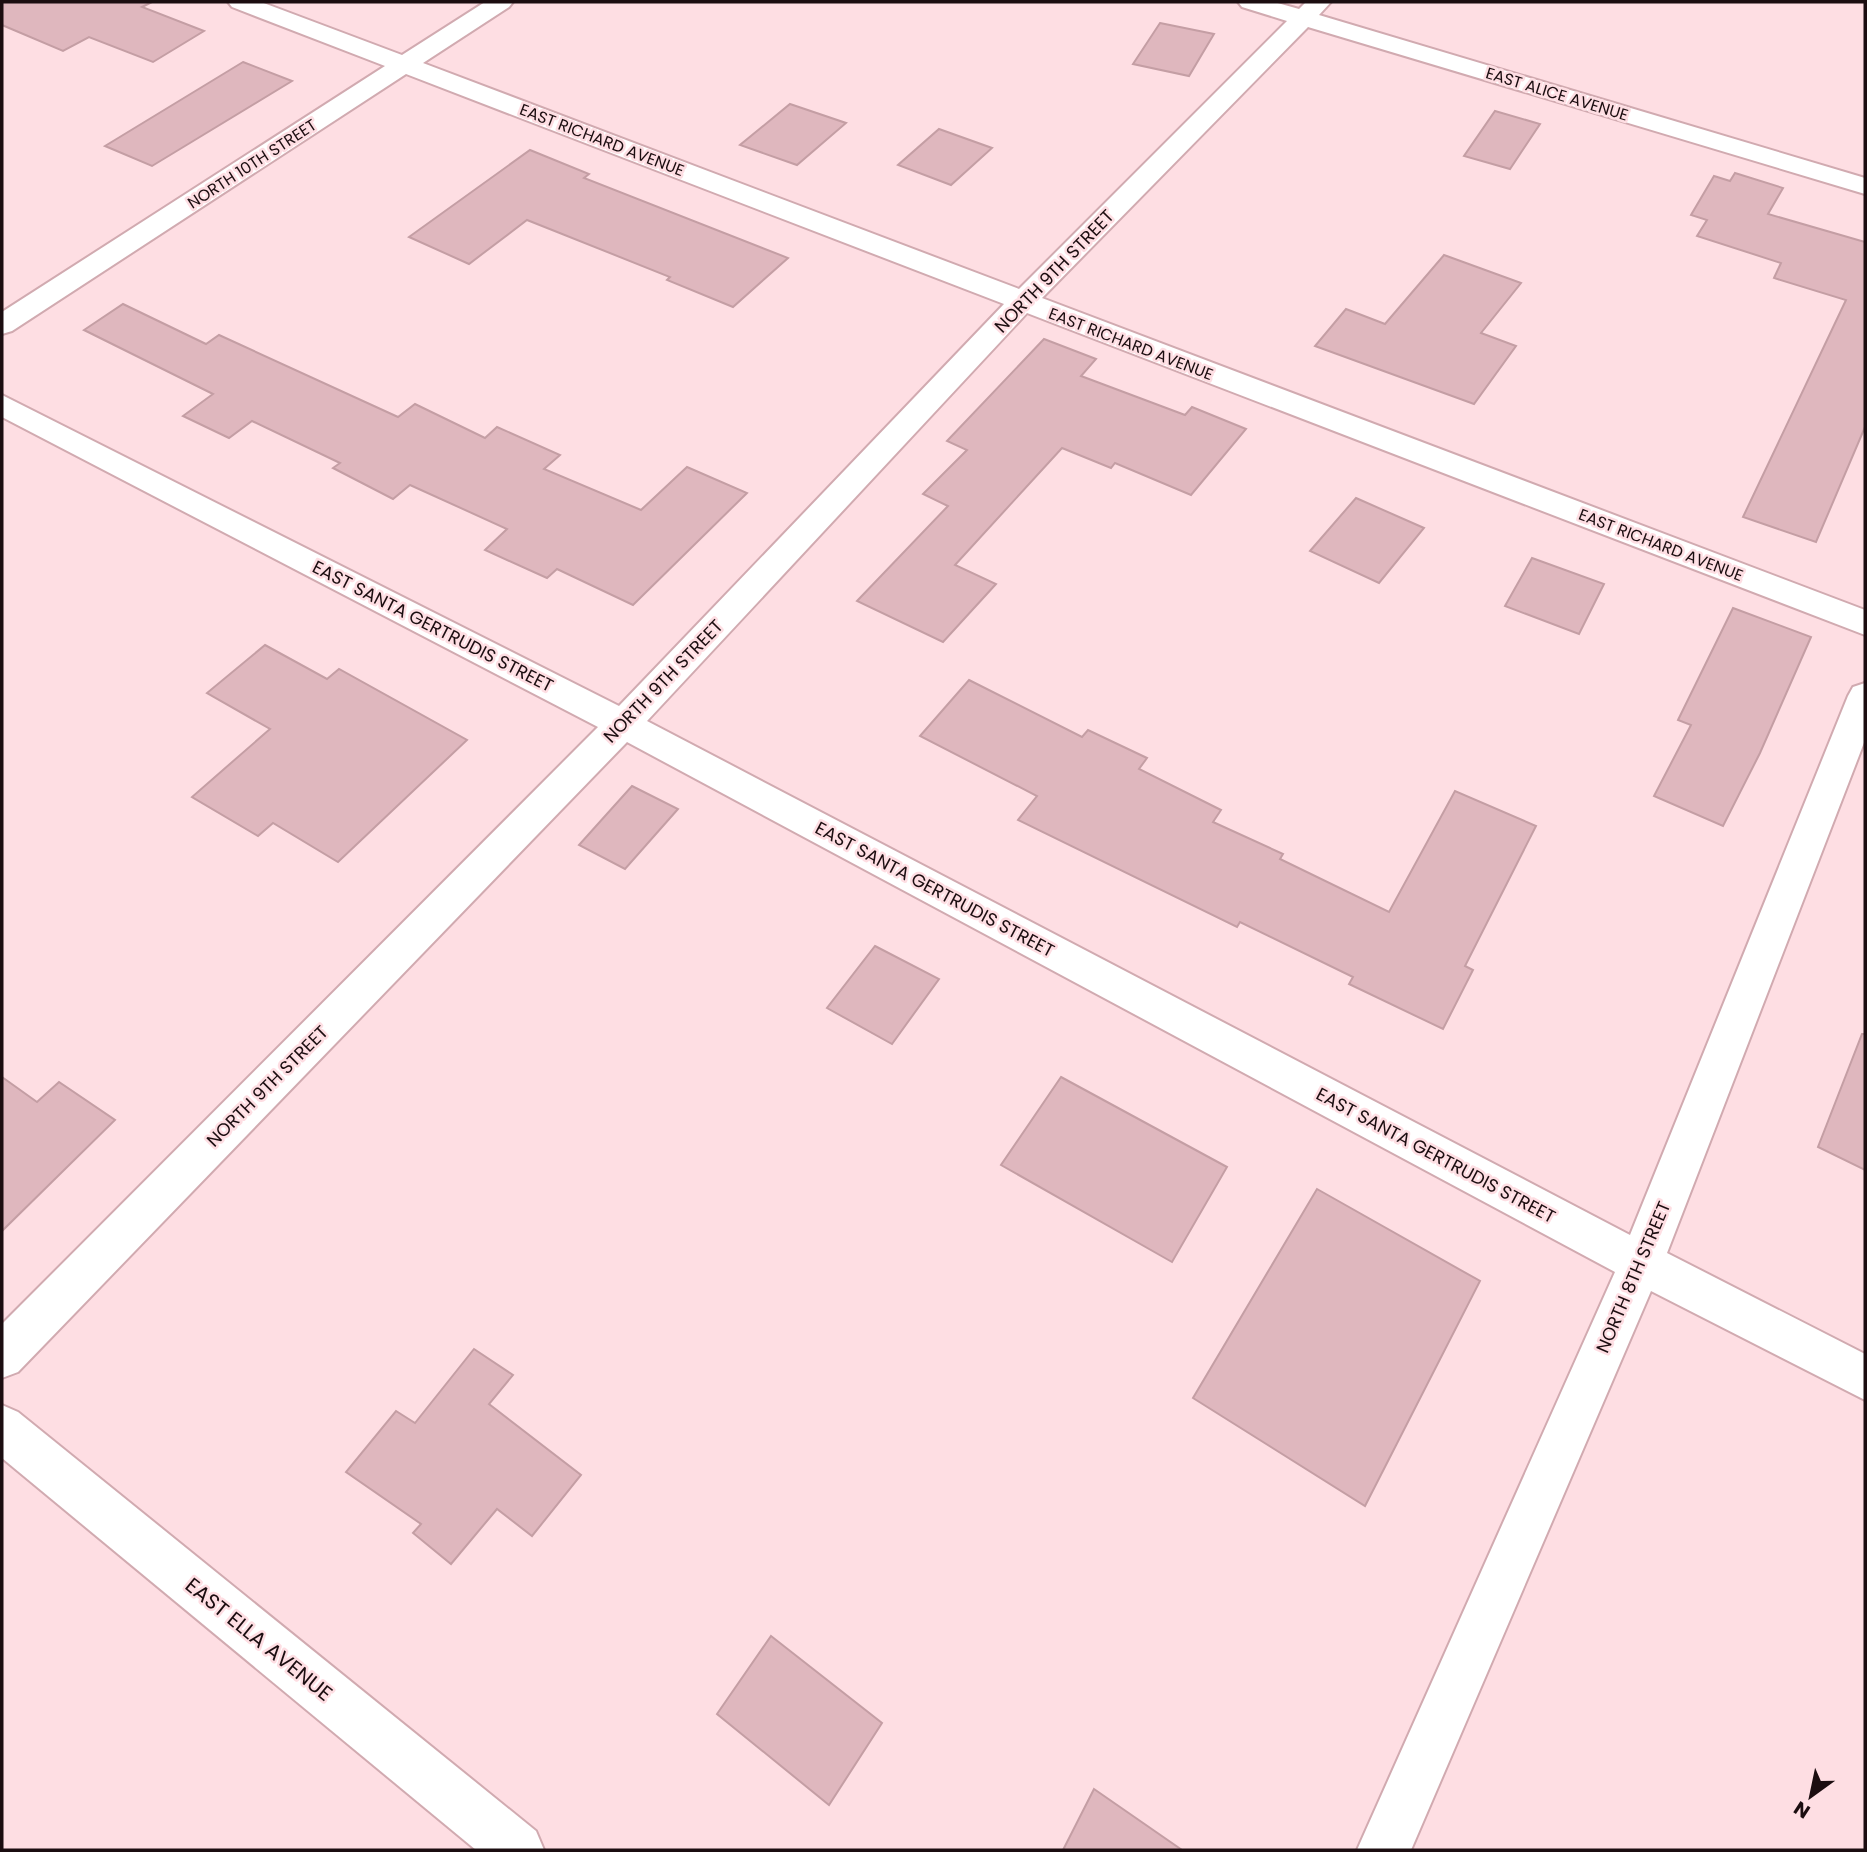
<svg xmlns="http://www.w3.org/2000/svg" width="1867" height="1852" font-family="Poppins,sans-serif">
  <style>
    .building { fill: #dfb7be; stroke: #c49ea4; stroke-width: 2 }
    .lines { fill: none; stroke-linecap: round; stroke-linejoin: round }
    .minor-casing { stroke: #d1aab0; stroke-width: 4 }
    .minor { fill: #fff; fill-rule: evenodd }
    .labels { text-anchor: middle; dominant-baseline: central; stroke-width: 5; stroke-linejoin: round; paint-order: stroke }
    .far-street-label { font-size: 16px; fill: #1b0d10; stroke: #fedee3 }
    .street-label { font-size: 18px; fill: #1b0d10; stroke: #fedee3 }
    .near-street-label { font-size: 21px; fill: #1b0d10; stroke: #fedee3 }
  </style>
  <rect width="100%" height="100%" fill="#fedee3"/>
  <!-- building -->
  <g class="building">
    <polygon points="2,2 152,2 142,7 204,31 153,62 89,37 63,51 2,25"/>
    <polygon points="1160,23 1214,34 1189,76 1133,64"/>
    <polygon points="243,62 292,81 152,166 105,146"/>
    <polygon points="790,104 846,123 797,165 740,145"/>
    <polygon points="1495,111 1540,124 1510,169 1464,156"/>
    <polygon points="939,129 992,148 951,185 898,165"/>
    <polygon points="530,150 589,174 584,178 788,258 733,307 667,280 670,277 527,220 469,264 409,237"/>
    <polygon points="1735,173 1783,188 1768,214 1865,242 1865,427 1816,542 1743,517 1846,300 1774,278 1781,263 1697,236 1707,220 1691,215 1714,176 1730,181"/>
    <polygon points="1444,255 1521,283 1481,333 1516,346 1474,404 1315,346 1346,309 1385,324"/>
    <polygon points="123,304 206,344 219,335 398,417 415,404 485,438 497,427 560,455 544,469 641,510 687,467 747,493 633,605 557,569 547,578 485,550 507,529 410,485 393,499 333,468 340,463 252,421 229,438 183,416 213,394 84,330"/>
    <polygon points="1044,339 1096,359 1081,376 1185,415 1192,407 1246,429 1191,495 1115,463 1111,468 1062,448 955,565 996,584 943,642 857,601 948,506 923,494 967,450 947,441"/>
    <polygon points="1356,498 1424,528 1379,583 1310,551"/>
    <polygon points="1532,558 1604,584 1579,634 1505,606"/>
    <polygon points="1733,608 1811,637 1760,753 1723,826 1654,796 1691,725 1678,720"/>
    <polygon points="265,645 327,679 339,669 467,740 338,862 273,823 258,836 192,797 270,729 207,693"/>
    <polygon points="969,680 1082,737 1088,730 1147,758 1139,769 1221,810 1213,822 1283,854 1280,859 1389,912 1455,791 1536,826 1465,966 1473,970 1443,1029 1349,984 1353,977 1240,922 1237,927 1018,820 1037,796 920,736"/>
    <polygon points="632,786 678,809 625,869 579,845"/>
    <polygon points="875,946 939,979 892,1044 827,1008"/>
    <polygon points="1862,1034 1865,1034 1865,1170 1818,1147"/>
    <polygon points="2,1077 37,1102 59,1082 115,1120 2,1231"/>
    <polygon points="1061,1077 1227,1167 1172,1262 1001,1165"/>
    <polygon points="1317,1189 1480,1281 1365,1506 1193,1398"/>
    <polygon points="474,1349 513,1375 489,1404 581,1475 532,1536 497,1509 451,1564 413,1533 421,1524 346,1472 396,1411 415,1423"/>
    <polygon points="771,1636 882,1723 829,1805 717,1714"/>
    <polygon points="1094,1789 1182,1850 1063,1850"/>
  </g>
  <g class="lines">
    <defs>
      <g id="minor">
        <polygon points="228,2 261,2 402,55 485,2 513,2 509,7 423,63 1019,289 1287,21 1242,7 1238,2 1274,2 1299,9 1306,2 1331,2 1319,15 1865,178 1865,194 1308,27 1042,298 1865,610 1865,635 1027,313 647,721 1630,1235 1848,696 1853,687 1865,683 1865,740 1667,1253 1865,1354 1865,1400 1651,1291 1411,1850 1357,1850 1615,1272 627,742 18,1372 2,1378 2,1324 598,727 2,417 2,395 619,706 1004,304 406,74 12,331 2,334 2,312 385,66 232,7"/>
        <polygon points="2,1405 18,1412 536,1831 544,1850 476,1850 2,1458"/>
      </g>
    </defs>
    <!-- minor casing -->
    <use href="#minor" class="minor-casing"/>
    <!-- minor -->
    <use href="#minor" class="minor"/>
  </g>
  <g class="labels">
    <!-- far-street labels -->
    <g class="far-street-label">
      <text transform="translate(1557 94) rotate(17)">EAST ALICE AVENUE</text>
      <text transform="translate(602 140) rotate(21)">EAST RICHARD AVENUE</text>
      <text transform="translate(252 164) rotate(-33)">NORTH 10TH STREET</text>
      <text transform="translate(1131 344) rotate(21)">EAST RICHARD AVENUE</text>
      <text transform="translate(1661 545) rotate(21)">EAST RICHARD AVENUE</text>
    </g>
    <!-- street labels -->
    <g class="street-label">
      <text transform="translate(1054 271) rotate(-46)">NORTH 9TH STREET</text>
      <text transform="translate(433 626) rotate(27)">EAST SANTA GERTRUDIS STREET</text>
      <text transform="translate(663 681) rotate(-46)">NORTH 9TH STREET</text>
      <text transform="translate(935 889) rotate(28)">EAST SANTA GERTRUDIS STREET</text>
      <text transform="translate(267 1086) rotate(-45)">NORTH 9TH STREET</text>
      <text transform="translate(1436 1155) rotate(28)">EAST SANTA GERTRUDIS STREET</text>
      <text transform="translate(1633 1277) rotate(-67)">NORTH 8TH STREET</text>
    </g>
    <!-- near-street labels -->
    <g class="near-street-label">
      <text transform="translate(259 1639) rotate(39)">EAST ELLA AVENUE</text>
    </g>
  </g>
  <!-- border -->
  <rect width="1867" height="1852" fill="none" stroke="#1b0d10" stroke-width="7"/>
  <!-- north arrow -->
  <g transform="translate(1811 1796) rotate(213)" stroke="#fedee3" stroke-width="5" paint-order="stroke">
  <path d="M0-5L12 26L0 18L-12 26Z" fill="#1b0d10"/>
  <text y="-10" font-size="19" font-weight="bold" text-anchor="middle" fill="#1b0d10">N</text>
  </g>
</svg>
